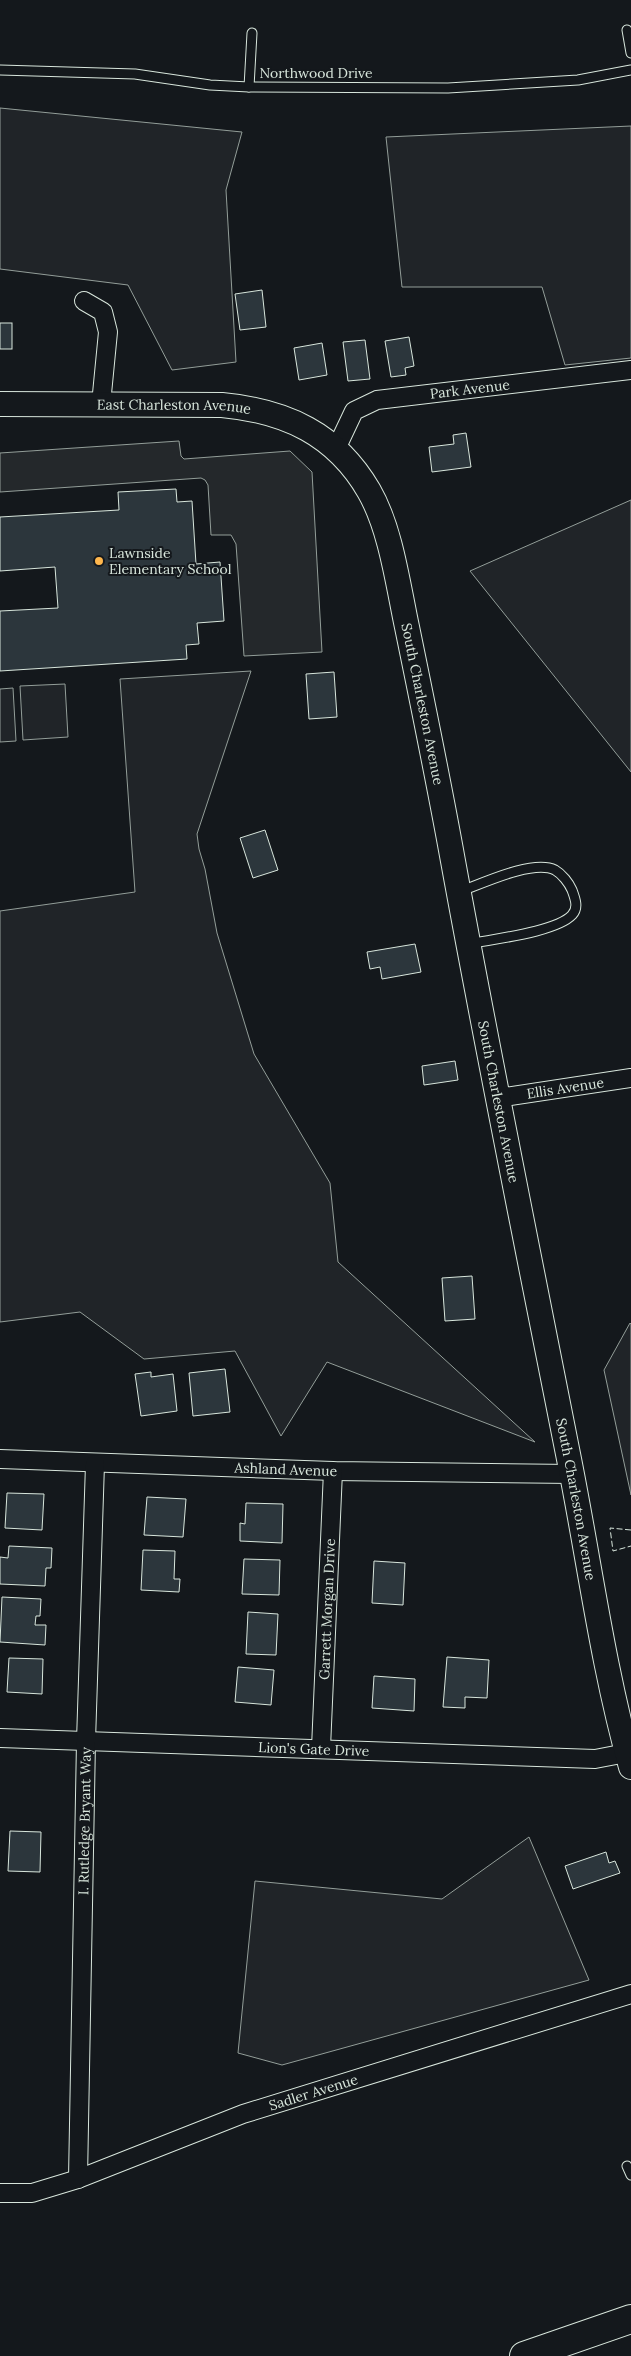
<svg xmlns="http://www.w3.org/2000/svg" width="631" height="2356" font-family="Lora,serif">
  <style>
    .green { fill: #202428; stroke: #939e99 }
    .parking { fill: #24282b; stroke: #939e99 }
    .building { fill: #2c363c; stroke: #d8e6dc }
    .lines { fill: none; stroke-linecap: round; stroke-linejoin: round }
    .lane-casing { stroke: #d8e6dc; stroke-width: 11 }
    .street-casing { stroke: #d8e6dc; stroke-width: 20 }
    .secondary-casing { stroke: #d8e6dc; stroke-width: 26 }
    .primary-casing { stroke: #d8e6dc; stroke-width: 30 }
    .lane { stroke: #14181c; stroke-width: 9 }
    .street { stroke: #14181c; stroke-width: 18 }
    .secondary { stroke: #14181c; stroke-width: 24 }
    .primary { stroke: #14181c; stroke-width: 28 }
    .fence { stroke: #d8e6dc; stroke-width: 1; stroke-dasharray: 6 2.5; stroke-linecap: butt }
    .poi-dot { fill: #ffb74d; stroke: #14181c; stroke-width: 2 }
    .labels { text-anchor: middle; dominant-baseline: central; stroke-width: 4; stroke-linejoin: round; paint-order: stroke }
    .street-label { font-size: 14px; fill: #d8e6dc; stroke: #14181c }
    .poi-label { font-size: 14px; fill: #d8e6dc; stroke: #14181c; text-anchor: start }
  </style>
  <rect width="100%" height="100%" fill="#14181c"/>
  <!-- green -->
  <g class="green">
    <polygon points="0,108 242,132 226,190 236,362 172,370 128,285 0,269"/>
    <polygon points="631,126 631,358 565,365 542,287 402,287 386,137"/>
    <polygon points="631,500 631,772 470,571"/>
    <polygon points="251,671 197,834 199,849 205,869 217,933 254,1054 330,1183 338,1262 535,1442 327,1362 281,1436 235,1351 144,1359 80,1312 0,1322 0,911 135,892 120,679"/>
    <polygon points="65,684 68,737 23,740 20,686"/>
    <polygon points="13,688 16,741 0,742 0,689"/>
    <polygon points="630,1323 631,1324 631,1495 604,1370"/>
    <polygon points="529,1837 589,1980 282,2065 238,2053 255,1881 442,1899"/>
  </g>
  <!-- parking -->
  <polygon class="parking" points="179,441 181,456 184,459 290,451 312,472 322,652 244,656 236,544 231,535 211,535 208,485 205,480 201,478 0,492 0,453"/>
  <!-- building -->
  <g class="building">
    <polygon points="262,290 266,327 240,330 235,294"/>
    <rect x="0" y="323" width="12" height="26"/>
    <polygon points="409,337 414,366 405,368 406,375 391,377 385,341"/>
    <polygon points="365,340 370,379 348,381 343,342"/>
    <polygon points="322,343 327,375 299,380 294,348"/>
    <polygon points="466,433 471,467 432,472 429,447 454,444 453,435"/>
    <polygon points="176,489 177,502 192,501 196,564 220,562 224,621 197,623 199,644 186,645 187,659 0,671 0,611 58,608 55,567 0,571 0,517 119,510 118,492"/>
    <polygon points="334,672 337,717 309,719 306,674"/>
    <polygon points="265,830 278,870 253,878 240,838"/>
    <polygon points="415,944 421,972 382,979 380,967 370,969 367,952"/>
    <polygon points="455,1061 458,1080 424,1085 422,1066"/>
    <polygon points="472,1276 475,1319 445,1321 442,1278"/>
    <polygon points="225,1369 230,1412 193,1416 189,1373"/>
    <polygon points="151,1372 151,1377 173,1374 177,1411 141,1416 135,1374"/>
    <polygon points="7,1493 44,1494 42,1530 5,1528"/>
    <polygon points="147,1497 186,1499 183,1537 144,1535"/>
    <polygon points="246,1503 283,1504 282,1543 240,1541 240,1523 245,1524"/>
    <polygon points="9,1546 52,1548 51,1568 46,1568 45,1586 0,1584 0,1557 8,1558"/>
    <polygon points="143,1550 175,1551 174,1579 180,1579 179,1592 141,1590"/>
    <polygon points="244,1559 280,1560 279,1595 242,1594"/>
    <polygon points="374,1561 405,1563 403,1605 372,1603"/>
    <polygon points="2,1597 41,1599 40,1616 36,1616 35,1625 46,1625 45,1645 0,1642"/>
    <polygon points="248,1612 278,1614 276,1655 246,1654"/>
    <polygon points="447,1657 489,1660 487,1698 465,1697 465,1708 443,1707"/>
    <polygon points="9,1658 43,1659 42,1694 7,1692"/>
    <polygon points="238,1667 274,1670 271,1705 235,1702"/>
    <polygon points="374,1676 415,1679 414,1711 372,1708"/>
    <polygon points="10,1831 41,1832 40,1872 8,1871"/>
    <polygon points="606,1852 609,1863 615,1861 620,1873 573,1889 565,1866"/>
  </g>
  <g class="lines">
    <defs>
      <g id="lane">
        <polyline points="627,30 631,53"/>
        <polyline points="0,70 135,74 210,85 249,87 448,88 578,80 631,70"/>
        <polyline points="249,87 252,33"/>
        <path d="M459,892C481,884 533,859 555,870C562,874 569,883 572,890C575,898 579,908 572,915C556,932 493,939 469,944"/>
        <polyline points="627,2166 631,2175"/>
      </g>
      <g id="street">
        <polyline points="84,301 103,312 108,332 101,404"/>
        <path id="s1" d="M336,449L354,411L377,400L631,370"/>
        <path id="s2" d="M498,1098L631,1078"/>
        <path id="s3" d="M0,1459L333,1471L572,1474"/>
        <path id="s4" d="M0,1738L595,1759L631,1752"/>
        <path id="s5" d="M321,1748L333,1471"/>
        <path id="s6" d="M78,2179L86,1741L95,1464"/>
        <path id="s7" d="M0,2193H32L78,2179L243,2114L631,1994"/>
      </g>
      <g id="secondary">
        <path id="s8" d="M0,404L222,405C286,411 336,434 369,491C391,529 398,585 407,627C423,705 439,783 453,861C489,1059 529,1256 568,1454C589,1558 602,1664 631,1767"/>
      </g>
      <polyline id="primary" points="524,2356 631,2319"/>
    </defs>
    <!-- lane casing -->
    <use href="#lane" class="lane-casing"/>
    <!-- street casing -->
    <use href="#street" class="street-casing"/>
    <!-- secondary casing -->
    <use href="#secondary" class="secondary-casing"/>
    <!-- primary casing -->
    <use href="#primary" class="primary-casing"/>
    <!-- lane -->
    <use href="#lane" class="lane"/>
    <!-- street -->
    <use href="#street" class="street"/>
    <!-- secondary -->
    <use href="#secondary" class="secondary"/>
    <!-- primary -->
    <use href="#primary" class="primary"/>
    <!-- fence -->
    <polyline class="fence" points="631,1530 610,1528 613,1551 631,1546"/>
  </g>
  <!-- markers -->
  <circle class="poi-dot" cx="99" cy="561" r="5"/>
  <g class="labels">
    <!-- street labels -->
    <g class="street-label">
      <text x="316" y="73">Northwood Drive</text>
      <text stroke="none"><textPath href="#s1" startOffset="161">Park Avenue</textPath></text>
      <text stroke="none"><textPath href="#s8" startOffset="174">East Charleston Avenue</textPath></text>
      <text stroke="none"><textPath href="#s8" startOffset="620">South Charleston Avenue</textPath></text>
      <text stroke="none"><textPath href="#s2" startOffset="68">Ellis Avenue</textPath></text>
      <text stroke="none"><textPath href="#s8" startOffset="1025">South Charleston Avenue</textPath></text>
      <text stroke="none"><textPath href="#s3" startOffset="286">Ashland Avenue</textPath></text>
      <text stroke="none"><textPath href="#s8" startOffset="1430">South Charleston Avenue</textPath></text>
      <text stroke="none"><textPath href="#s5" startOffset="139">Garrett Morgan Drive</textPath></text>
      <text stroke="none"><textPath href="#s4" startOffset="314">Lion's Gate Drive</textPath></text>
      <text stroke="none"><textPath href="#s6" startOffset="358">I. Rutledge Bryant Way</textPath></text>
      <text stroke="none"><textPath href="#s7" startOffset="331">Sadler Avenue</textPath></text>
    </g>
    <!-- poi labels -->
    <g class="poi-label">
      <text x="109" y="553">Lawnside<tspan x="109" dy="16">Elementary School</tspan></text>
    </g>
  </g>
</svg>
